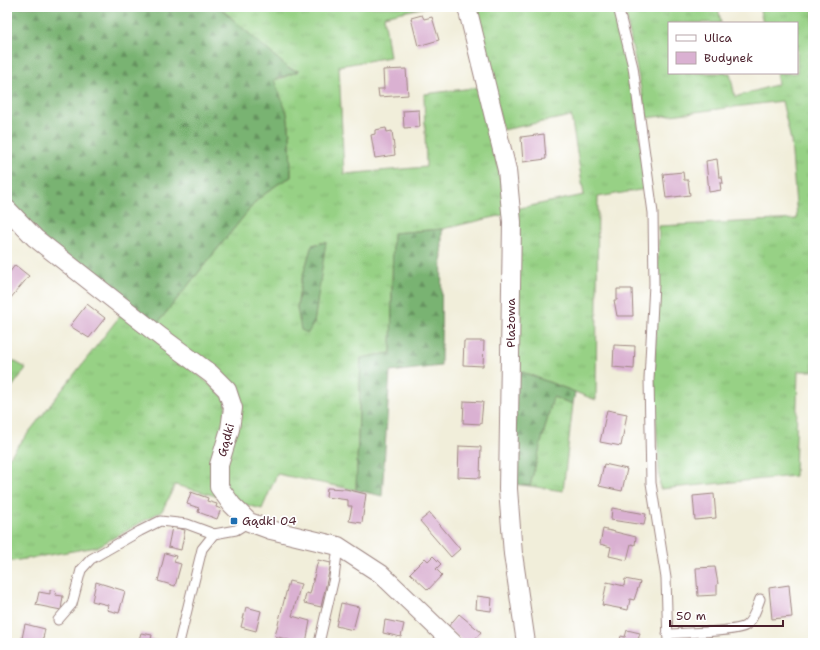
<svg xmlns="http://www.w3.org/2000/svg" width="820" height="650" font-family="'Shantell Sans',sans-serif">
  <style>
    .grass { fill: url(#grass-tufts); stroke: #707858; fill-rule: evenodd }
    .forest { fill: url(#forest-firs); stroke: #62694e }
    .building { fill: #dab1d2 }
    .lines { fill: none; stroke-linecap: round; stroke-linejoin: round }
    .service-casing { stroke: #9e8682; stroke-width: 11 }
    .minor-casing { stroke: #9e8682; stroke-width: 20 }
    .service { stroke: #fff; stroke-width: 9 }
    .minor { stroke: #fff; stroke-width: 18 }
    .poi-dot { fill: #1f6fb2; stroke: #fff; stroke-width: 1.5 }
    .labels { text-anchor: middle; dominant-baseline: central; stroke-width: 3.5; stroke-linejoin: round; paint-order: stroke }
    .street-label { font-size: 12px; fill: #4a1f2b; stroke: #fff }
    .poi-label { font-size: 12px; fill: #4a1f2b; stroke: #fff; text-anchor: start }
  </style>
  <defs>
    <pattern id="grass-tufts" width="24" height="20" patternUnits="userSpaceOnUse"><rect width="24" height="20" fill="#97d185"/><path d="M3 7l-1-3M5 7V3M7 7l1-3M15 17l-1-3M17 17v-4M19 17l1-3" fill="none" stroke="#84b373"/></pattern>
    <pattern id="forest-firs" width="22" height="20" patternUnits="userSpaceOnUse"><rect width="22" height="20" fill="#79b372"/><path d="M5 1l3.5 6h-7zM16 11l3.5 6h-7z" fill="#65915e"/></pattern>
  </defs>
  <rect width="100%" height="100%" fill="#fff"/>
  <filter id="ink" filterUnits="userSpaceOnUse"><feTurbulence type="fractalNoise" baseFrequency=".025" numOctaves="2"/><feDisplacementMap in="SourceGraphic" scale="8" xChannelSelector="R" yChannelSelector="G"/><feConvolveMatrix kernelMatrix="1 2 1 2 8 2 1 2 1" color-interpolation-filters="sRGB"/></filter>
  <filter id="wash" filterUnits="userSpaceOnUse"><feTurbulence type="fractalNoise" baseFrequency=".012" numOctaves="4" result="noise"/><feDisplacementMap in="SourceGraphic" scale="16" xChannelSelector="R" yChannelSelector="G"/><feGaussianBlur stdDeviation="0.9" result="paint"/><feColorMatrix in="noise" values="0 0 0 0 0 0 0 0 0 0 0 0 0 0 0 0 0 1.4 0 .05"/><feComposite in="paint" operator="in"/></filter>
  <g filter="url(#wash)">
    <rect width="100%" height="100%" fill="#f1eeda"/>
    <!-- grass -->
    <g class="grass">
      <path d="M219,7H426L384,16L390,57L339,66L344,174L426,167L424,94L481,87L508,214L442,229L393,233L391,353L361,358L356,490L277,474L262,509L232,501L222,478L237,400L156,325L257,200L278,184L291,177L290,135L287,113L273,80L282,78L298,71L288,68ZM325,242L314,323L297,308L301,282L312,245Z"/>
      <polygon points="473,7 614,7 633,83 646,189 598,197 596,400 517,370 515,209 584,195 571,116 503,130"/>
      <polygon points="624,7 718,7 721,23 669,23 669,73 730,73 735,97 778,84 776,73 797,73 797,23 763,23 759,7 813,7 813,270 811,271 813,371 798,371 795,476 660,489 654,382 659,226 797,219 791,141 782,101 647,118"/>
      <polygon points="123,312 158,339 226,399 220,497 175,485 162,511 97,547 7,562 7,460"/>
      <polygon points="7,357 26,368 7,394"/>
      <polygon points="553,397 573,404 563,491 530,486"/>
    </g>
    <!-- forest -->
    <g class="forest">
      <polygon points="7,7 219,7 288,68 299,71 274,80 287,113 290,135 291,177 278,184 257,200 156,325 37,234 7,202"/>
      <polygon points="442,229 441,366 390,372 382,496 356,490 361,358 391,353 393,233"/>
      <polygon points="326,242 314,323 308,333 301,330 297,308 301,282 312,245"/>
      <polygon points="517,370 575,392 573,404 553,397 530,486 513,484"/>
    </g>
    <g id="blocks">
      <!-- building -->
      <g class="building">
        <polygon points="422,15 424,19 432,17 439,40 418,46 411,18"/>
        <polygon points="406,69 408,95 379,97 378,89 384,89 383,70"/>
        <polygon points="419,110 420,127 404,128 403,111"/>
        <polygon points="386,128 387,132 392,131 395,155 375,158 371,135 375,134 375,130"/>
        <polygon points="544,134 546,159 523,162 521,137"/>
        <polygon points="717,159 719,177 722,177 723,183 720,183 721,190 709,192 706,161"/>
        <polygon points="683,172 684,180 688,180 690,195 666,198 663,174"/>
        <polygon points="15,265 29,276 10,299 7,297 7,276"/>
        <polygon points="617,289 632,289 633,316 617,316 614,300 617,300"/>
        <polygon points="87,304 105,318 89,338 70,326"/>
        <polygon points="464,341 484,341 483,366 463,365"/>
        <polygon points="614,345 635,346 634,369 613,367"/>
        <polygon points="464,401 483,402 481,424 463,423"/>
        <polygon points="607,410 627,414 621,446 600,442"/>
        <polygon points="459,446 481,447 480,478 458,477"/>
        <polygon points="604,464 627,469 622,491 599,486"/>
        <polygon points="327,488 346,489 366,494 362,523 349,521 352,506 348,506 348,500 326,497"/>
        <polygon points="191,492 208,498 207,501 217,504 216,507 221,509 217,519 198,512 199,508 187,504"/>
        <polygon points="714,494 716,518 695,520 693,496"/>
        <polygon points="612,508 646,514 644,525 611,520"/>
        <polygon points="430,513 460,549 451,557 420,521"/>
        <polygon points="172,527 185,530 181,550 168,547"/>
        <polygon points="603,529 636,537 635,545 631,544 627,560 609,556 611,547 600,544"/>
        <polygon points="165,553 176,556 174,562 181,564 175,586 158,581"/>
        <polygon points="433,556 441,564 436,569 442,575 428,590 410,573 425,558 428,561"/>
        <polygon points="318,560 331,563 321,607 304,603 306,593 310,594"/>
        <polygon points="715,567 718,584 717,584 717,595 698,596 696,568"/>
        <polygon points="625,579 640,582 634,600 630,599 628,610 602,605 607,582 624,586"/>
        <polygon points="289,581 301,584 292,616 310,621 306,643 298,643 275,636"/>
        <polygon points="96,582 125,591 119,613 107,610 108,605 92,601"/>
        <polygon points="789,585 792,617 772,619 769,588"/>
        <polygon points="50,590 56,591 55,595 63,596 61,610 36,605 39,592 50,594"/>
        <polygon points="477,596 492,598 491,611 476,609"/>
        <polygon points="341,603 359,607 353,630 336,626"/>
        <polygon points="246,607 261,611 256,631 241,627"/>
        <polygon points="459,614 481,632 472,643 466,643 447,628"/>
        <polygon points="385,620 404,624 401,637 383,633"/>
        <polygon points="25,624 45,629 42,643 21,643"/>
        <polygon points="627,630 640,633 638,640 643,641 642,643 619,643 621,636 625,637"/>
        <polygon points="141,633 152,635 151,639 159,641 158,643 138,643"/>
      </g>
    </g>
  </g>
  <g filter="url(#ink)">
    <use href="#blocks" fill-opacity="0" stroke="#9e8682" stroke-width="1"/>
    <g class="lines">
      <defs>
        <g id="service">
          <polyline points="618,7 633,67 653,213 654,284 649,379 651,483 666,578 668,643"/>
          <polyline points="58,620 72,604 81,570 91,559 140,531 160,521 187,524 214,534"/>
          <path d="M667,634C682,633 735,632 745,626C753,621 757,607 760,599"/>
          <polyline points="179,643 202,549 214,534 236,530 249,522"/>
          <polyline points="319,643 334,578 338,546"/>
        </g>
        <g id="minor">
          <polyline points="467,7 507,170 512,222 508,489 513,554 526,643"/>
          <polyline points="7,209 35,238 161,337 211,374 227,390 233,408 230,429 219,465 219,487 232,505 249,522 271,530 338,546 381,574 453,643"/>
        </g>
      </defs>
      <!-- service casing -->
      <use href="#service" class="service-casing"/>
      <!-- minor casing -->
      <use href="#minor" class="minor-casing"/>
      <!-- service -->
      <use href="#service" class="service"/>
      <!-- minor -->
      <use href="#minor" class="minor"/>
    </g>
  </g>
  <!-- markers -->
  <rect class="poi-dot" x="230" y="517" width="8" height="8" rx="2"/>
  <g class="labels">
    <!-- street labels -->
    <g class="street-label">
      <text transform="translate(511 323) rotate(-90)">Plażowa</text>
      <text transform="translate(226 440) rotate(-75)">Gądki</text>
    </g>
    <!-- poi labels -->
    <g class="poi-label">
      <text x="242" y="521">Gądki 04</text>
    </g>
  </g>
  <!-- margin -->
  <rect width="820" height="650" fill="none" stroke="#fff" stroke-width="24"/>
  <!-- legend -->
  <rect x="668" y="22" width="130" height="52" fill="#ffffff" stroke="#b7a5aa"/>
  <rect x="676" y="35" width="20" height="6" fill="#ffffff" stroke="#b7a5aa"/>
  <text x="704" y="42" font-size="12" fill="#4a1f2b">Ulica</text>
  <rect x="676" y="52" width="20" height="12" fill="#dab1d2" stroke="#b7a5aa"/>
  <text x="704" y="62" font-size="12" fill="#4a1f2b">Budynek</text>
  <!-- scale -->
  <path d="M670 620v6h113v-6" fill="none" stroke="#4a1f2b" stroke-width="2"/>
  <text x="676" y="620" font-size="12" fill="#4a1f2b" stroke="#ffffff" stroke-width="3" paint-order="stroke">50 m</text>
</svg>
